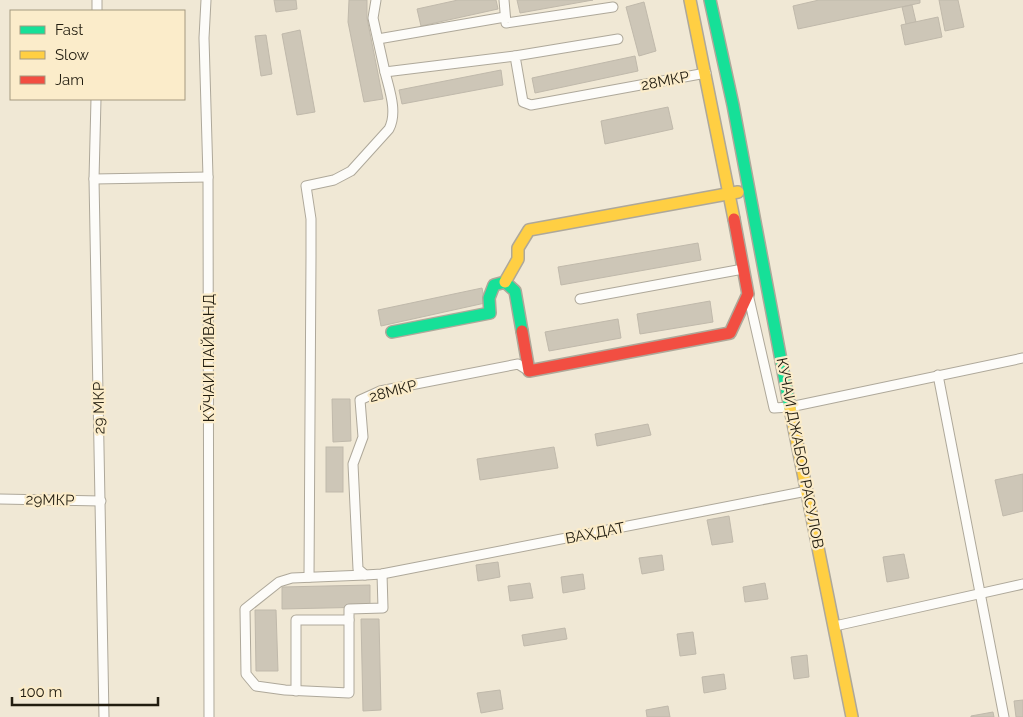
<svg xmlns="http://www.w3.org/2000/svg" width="1023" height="717" font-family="Raleway,sans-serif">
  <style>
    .building { fill: #cdc6b7; stroke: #c0b9ab }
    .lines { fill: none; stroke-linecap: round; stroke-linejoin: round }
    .street-casing { stroke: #aea89a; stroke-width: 11 }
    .fast-casing { stroke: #aea89a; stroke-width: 14 }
    .slow-casing { stroke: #aea89a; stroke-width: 14 }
    .jam-casing { stroke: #aea89a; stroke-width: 14 }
    .street { stroke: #fdfcf9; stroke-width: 9 }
    .fast { stroke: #16e098; stroke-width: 11 }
    .slow { stroke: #ffcf43; stroke-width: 11 }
    .jam { stroke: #f24e42; stroke-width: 11 }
    .labels { text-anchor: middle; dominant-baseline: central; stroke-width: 4.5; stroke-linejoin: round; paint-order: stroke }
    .street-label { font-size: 15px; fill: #221d10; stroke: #fbecca }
  </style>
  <rect width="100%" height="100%" fill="#f0e8d5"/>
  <!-- building -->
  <g class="building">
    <polygon points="274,0 296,0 297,9 276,12"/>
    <polygon points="349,0 367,0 367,18 383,99 364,102 348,22"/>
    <polygon points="458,0 496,0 498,9 421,26 417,9"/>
    <polygon points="517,0 593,0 520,13"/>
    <polygon points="819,0 920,0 920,3 798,29 793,6"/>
    <polygon points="939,0 958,0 964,27 945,31"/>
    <polygon points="644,2 656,51 639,56 626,7"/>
    <polygon points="912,5 916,22 906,24 902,7"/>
    <polygon points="938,17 942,37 905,45 901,25"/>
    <polygon points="300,30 315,112 297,115 282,34"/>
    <polygon points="266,35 272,74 261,76 255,36"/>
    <polygon points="635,56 638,71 535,93 532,78"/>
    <polygon points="501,70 503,85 402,104 399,90"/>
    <polygon points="668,107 673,129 605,144 601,121"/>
    <polygon points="698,243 701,260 561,285 558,267"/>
    <polygon points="482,288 485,303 381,326 378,310"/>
    <polygon points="710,301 713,322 640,334 637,314"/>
    <polygon points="618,319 621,338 549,351 545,332"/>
    <polygon points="332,399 350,399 351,441 333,442"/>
    <polygon points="648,424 651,435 597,446 595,434"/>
    <rect x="326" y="447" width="17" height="45"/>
    <polygon points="554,447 558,468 480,480 477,459"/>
    <polygon points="1023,474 1023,511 1003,516 995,480"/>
    <polygon points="729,516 733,542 712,545 707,520"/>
    <polygon points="904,554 909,578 887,582 883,557"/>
    <polygon points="662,555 664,570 642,574 639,558"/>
    <polygon points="498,562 500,577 478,581 476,565"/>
    <polygon points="583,574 585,589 563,593 561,577"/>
    <polygon points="530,583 533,598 510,601 508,586"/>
    <polygon points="765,583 768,599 745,602 743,587"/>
    <polygon points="370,585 370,607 282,609 282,587"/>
    <polygon points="255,610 276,610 278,671 256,671"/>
    <polygon points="361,619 379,619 381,710 363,711"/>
    <polygon points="565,628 567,639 524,646 522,635"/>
    <polygon points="693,632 696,654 680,656 677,634"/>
    <polygon points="807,655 809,677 794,679 791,657"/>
    <polygon points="724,674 726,689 704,693 702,677"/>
    <polygon points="500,690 503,709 481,713 477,693"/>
    <polygon points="1023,700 1023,717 1016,717 1014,701"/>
    <polygon points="668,706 670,717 647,717 646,710"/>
    <polygon points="993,712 994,717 971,717 971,716"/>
  </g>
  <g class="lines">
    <defs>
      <g id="street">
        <polyline points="206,0 204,38 208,177 209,717"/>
        <polyline points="376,0 373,18 385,72 515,56"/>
        <polyline points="504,0 506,23 613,7"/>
        <polyline points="97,11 97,0"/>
        <polyline points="378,39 505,17"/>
        <polyline points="618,39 515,56 523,102 531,105 706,73"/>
        <polyline points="96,99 94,179 104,717"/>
        <polyline points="94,179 208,177"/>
        <polyline points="748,294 774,408 790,407 1023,358"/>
        <polyline points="580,299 743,269"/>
        <polyline points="529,371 518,364 380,391 360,400 363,437 353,464 358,569 365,575 382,574 807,491"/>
        <polyline points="938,375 1004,717"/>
        <polyline points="0,499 101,501"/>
        <polyline points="365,575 292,578 279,582 245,609 246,674 256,686 285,690 349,693 349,609 383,608 382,574"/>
        <path d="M309,577L311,256V219L306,186L334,180L351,171L389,129C398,112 389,89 385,72"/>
        <polyline points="835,626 1023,584"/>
        <polyline points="296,691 296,620 349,620"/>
      </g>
      <g id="fast">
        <polyline points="710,0 733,105 790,408"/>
        <polyline points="392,332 490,313 489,298 494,285 505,282 515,291 522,331"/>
      </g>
      <g id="slow">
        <polyline points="690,0 734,219"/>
        <polyline points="505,282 518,259 518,248 529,230 738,192"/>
        <polyline points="790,408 852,717"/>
      </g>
      <polyline id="jam" points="522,331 529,371 730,333 748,294 734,219"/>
    </defs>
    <!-- street casing -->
    <use href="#street" class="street-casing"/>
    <!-- fast casing -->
    <use href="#fast" class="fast-casing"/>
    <!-- slow casing -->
    <use href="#slow" class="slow-casing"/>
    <!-- jam casing -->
    <use href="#jam" class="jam-casing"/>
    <!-- street -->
    <use href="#street" class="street"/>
    <!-- fast -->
    <use href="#fast" class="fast"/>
    <!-- slow -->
    <use href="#slow" class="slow"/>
    <!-- jam -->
    <use href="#jam" class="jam"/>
  </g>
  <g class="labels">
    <!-- street labels -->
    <g class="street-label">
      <text transform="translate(665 81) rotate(-11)">28МКР</text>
      <text transform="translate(209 358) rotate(-90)">КӮЧАИ ПАЙВАНД</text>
      <text transform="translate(393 391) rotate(-15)">28МКР</text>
      <text transform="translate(99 408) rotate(-91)">29 МКР</text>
      <text transform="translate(800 453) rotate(79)">КУЧАИ ДЖАБОР РАСУЛОВ</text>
      <text transform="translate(50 500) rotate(1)">29МКР</text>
      <text transform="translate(595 533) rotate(-11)">ВАҲДАТ</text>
    </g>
  </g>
  <!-- legend -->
  <rect x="10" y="10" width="175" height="90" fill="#fbecca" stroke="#a49980"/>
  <rect x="20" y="26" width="25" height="8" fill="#16e098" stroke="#a49980"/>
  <text x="55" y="35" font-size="15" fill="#221d10">Fast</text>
  <rect x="20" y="51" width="25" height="8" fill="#ffcf43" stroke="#a49980"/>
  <text x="55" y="60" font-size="15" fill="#221d10">Slow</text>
  <rect x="20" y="76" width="25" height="8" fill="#f24e42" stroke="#a49980"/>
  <text x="55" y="85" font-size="15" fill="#221d10">Jam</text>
  <!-- scale -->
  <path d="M12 697v8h146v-8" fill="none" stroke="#221d10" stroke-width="2.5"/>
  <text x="20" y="697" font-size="15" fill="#221d10" stroke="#fbecca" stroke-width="4" paint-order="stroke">100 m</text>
</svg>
